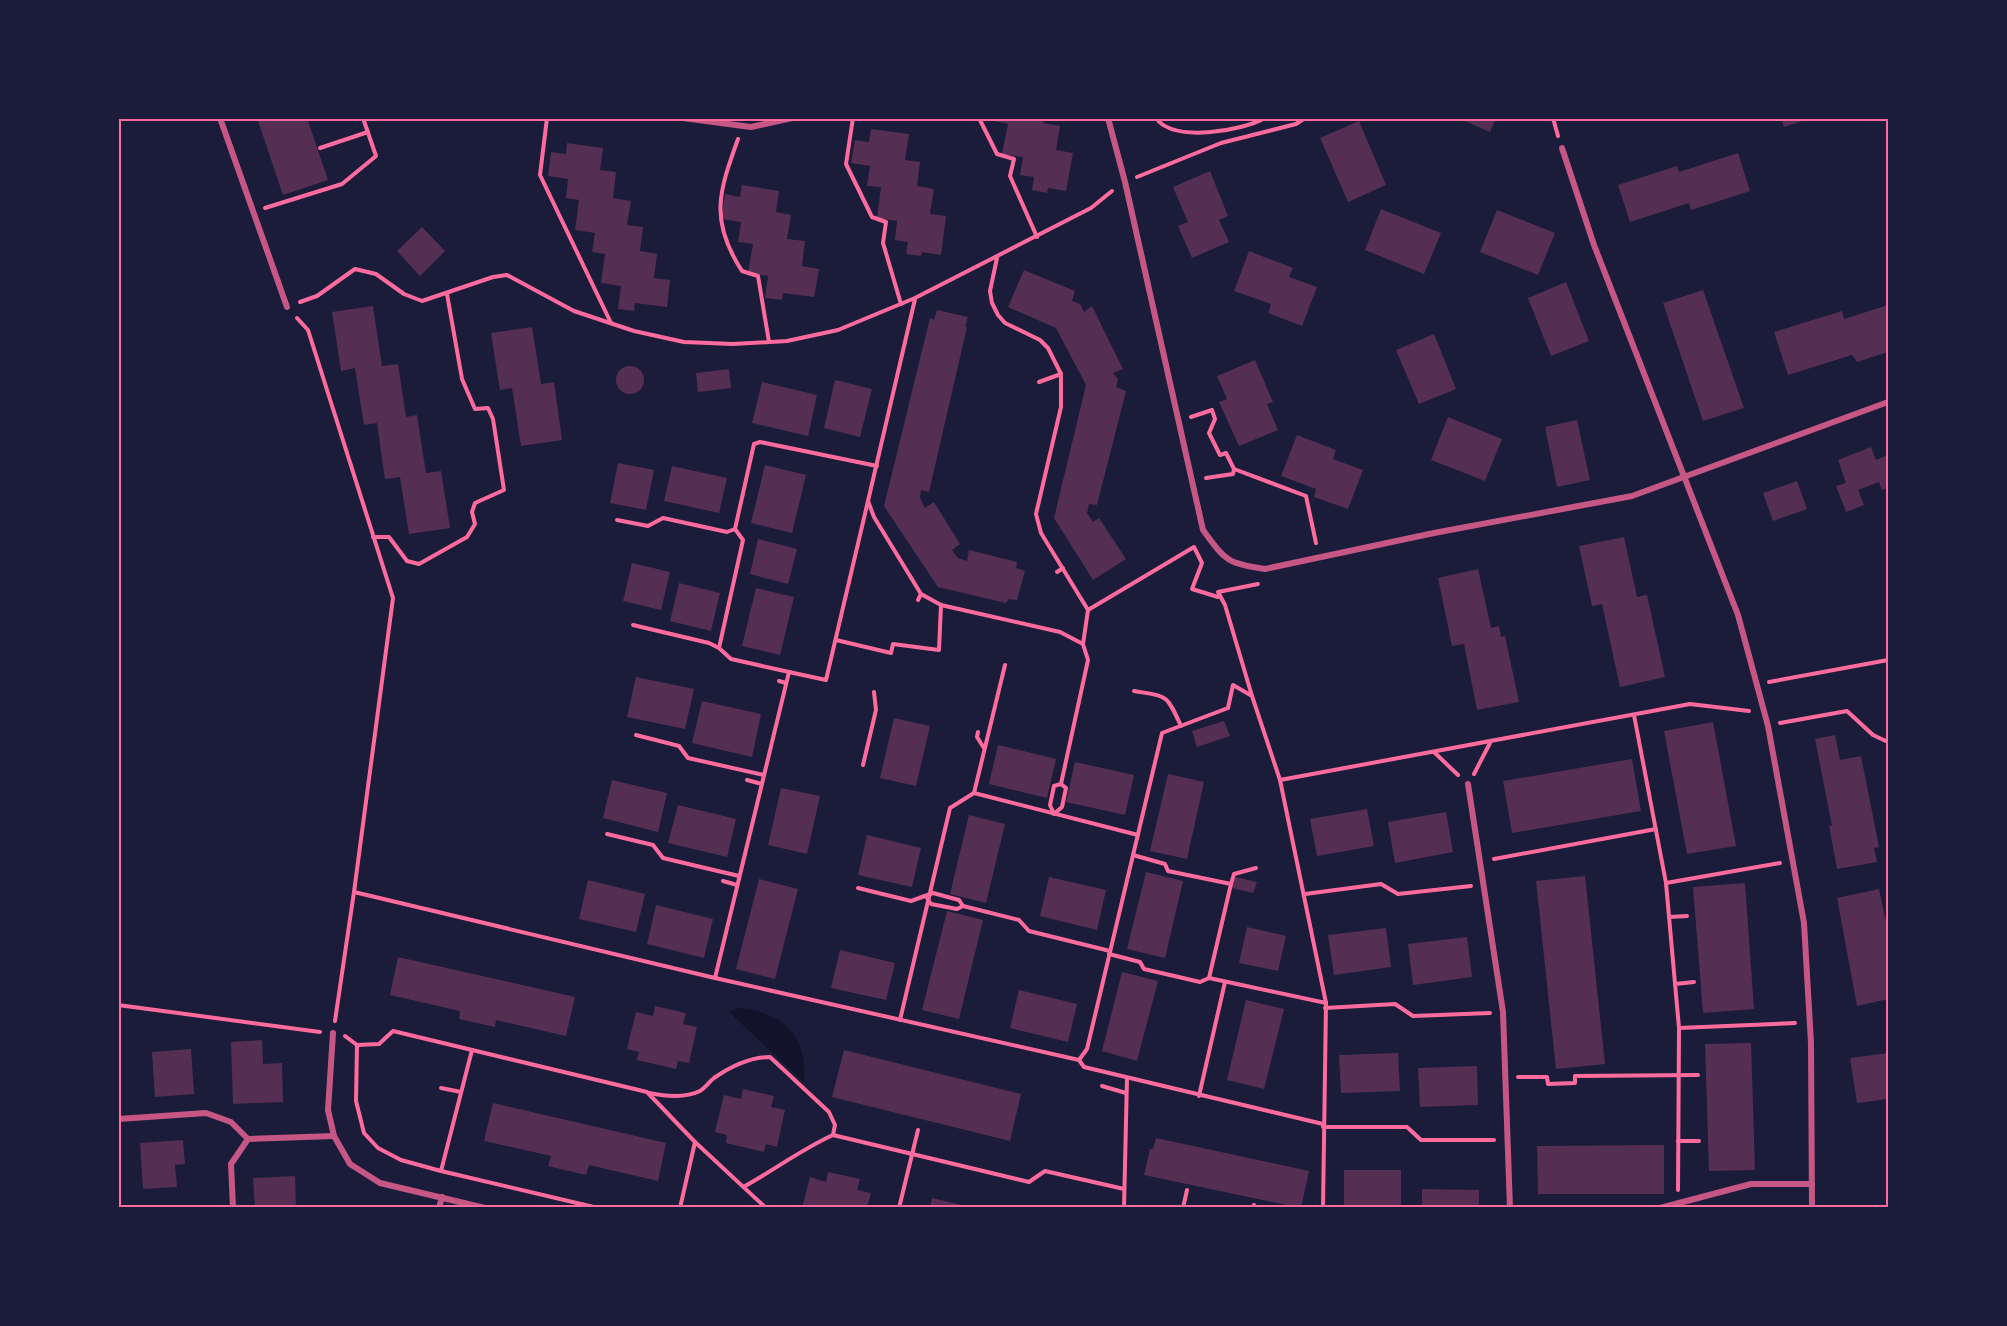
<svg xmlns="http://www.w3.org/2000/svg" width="2007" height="1326" font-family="'DejaVu Sans',sans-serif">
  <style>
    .water { fill: #12122b }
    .building { fill: #542f53 }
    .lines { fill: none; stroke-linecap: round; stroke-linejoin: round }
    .path { stroke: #ff6b9d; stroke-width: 4 }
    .minor { stroke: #c65784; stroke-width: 6 }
    .neatline { fill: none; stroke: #ff6b9d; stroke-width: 2 }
  </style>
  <rect width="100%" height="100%" fill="#1b1b3a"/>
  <!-- water -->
  <path class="water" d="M738,1008C784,1013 807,1034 804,1082L729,1012Z"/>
  <!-- building -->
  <g class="building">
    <polygon points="257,118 307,118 328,180 283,195"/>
    <polygon points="994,118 1044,118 1043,123 1060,126 1056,150 1073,153 1066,191 1048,188 1047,193 1032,190 1034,177 1020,175 1023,157 1002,154 1008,124 994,121"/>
    <polygon points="1458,118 1496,118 1490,132"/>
    <polygon points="1781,118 1807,118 1808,119 1784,127"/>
    <polygon points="1359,121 1386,185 1348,202 1320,138"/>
    <polygon points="871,129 909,134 905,160 920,162 917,186 934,189 930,214 946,216 941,255 922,252 921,256 906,254 908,242 895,240 897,221 877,218 881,187 867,186 870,166 851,163 855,140 869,142"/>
    <polygon points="567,143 603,148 600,170 616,172 613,198 631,201 627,225 643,227 640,251 657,254 654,278 670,280 667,307 635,303 634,311 618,309 621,286 601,283 605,254 592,252 595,233 575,230 579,200 566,198 568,179 548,176 551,152 566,154"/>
    <polygon points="1738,153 1750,191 1691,210 1689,203 1630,222 1618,185 1677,166 1679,172"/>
    <polygon points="1210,171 1228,216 1219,220 1229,242 1192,258 1178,226 1188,222 1173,187"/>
    <polygon points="742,185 779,191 776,212 791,215 787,239 805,241 802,266 819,269 814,297 783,293 782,300 765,298 768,276 748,273 753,244 738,242 741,222 721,219 725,194 740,197"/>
    <polygon points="1381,209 1441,233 1424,274 1365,250"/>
    <polygon points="1497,210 1555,233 1538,275 1480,252"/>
    <polygon points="422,227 445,251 420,276 397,251"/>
    <polygon points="1249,251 1293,268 1289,277 1317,287 1302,326 1268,313 1271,304 1234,291"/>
    <polygon points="1024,270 1075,291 1072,301 1080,304 1084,312 1092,306 1123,369 1113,373 1118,379 1116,387 1126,391 1097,505 1089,504 1087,513 1093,522 1099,518 1126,559 1093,580 1054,518 1086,385 1056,328 1008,307"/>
    <polygon points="1566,282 1589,341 1551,356 1528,298"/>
    <polygon points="1703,290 1744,408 1703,421 1663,303"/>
    <polygon points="1888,305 1888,352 1857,362 1852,355 1788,375 1774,332 1842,311 1844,319"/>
    <polygon points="373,306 382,366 398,364 406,417 417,415 426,473 441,471 450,528 409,534 400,477 385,479 377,423 364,425 355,368 341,371 332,312"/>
    <polygon points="937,310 968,317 965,326 967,327 929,492 921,490 920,498 925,508 934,502 960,544 952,550 958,558 967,561 969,550 1017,562 1016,568 1025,571 1017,600 1009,599 1006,603 938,587 884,506 930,318 934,320"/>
    <polygon points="532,327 541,384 554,382 562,440 521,446 512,388 500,390 491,333"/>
    <polygon points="1434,334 1456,389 1419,404 1396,350"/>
    <polygon points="1255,360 1273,402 1267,404 1278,430 1239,446 1219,402 1227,399 1217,376"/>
    <circle cx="630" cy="380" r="14"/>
    <polygon points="729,369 731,388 698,392 696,373"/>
    <polygon points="835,380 872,389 860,437 824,428"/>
    <polygon points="762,382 817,395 808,436 752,423"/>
    <polygon points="1448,417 1502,439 1485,481 1431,460"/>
    <polygon points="1577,420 1590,480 1557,487 1545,427"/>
    <polygon points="1297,435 1336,450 1333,459 1363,470 1348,509 1314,497 1316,489 1281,476"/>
    <polygon points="1871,447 1876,460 1888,455 1888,488 1882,490 1879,482 1858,490 1864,505 1846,512 1836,486 1846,483 1838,460"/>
    <polygon points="618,463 654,470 646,510 610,503"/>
    <polygon points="765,465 806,475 792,533 751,523"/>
    <polygon points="672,466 727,478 719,513 664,501"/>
    <polygon points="1797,481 1807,509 1773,521 1763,493"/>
    <polygon points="1624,537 1637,597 1647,595 1665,677 1620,687 1602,604 1592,606 1579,546"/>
    <polygon points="758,539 797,549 788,584 750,574"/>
    <polygon points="632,563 670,572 661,610 623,601"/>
    <polygon points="1478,569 1491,628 1499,626 1501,637 1505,636 1519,702 1477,710 1464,644 1452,646 1438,578"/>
    <polygon points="679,583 720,593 711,631 670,621"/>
    <polygon points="756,588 794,597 780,655 742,646"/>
    <polygon points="636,677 694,689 685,729 627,717"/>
    <polygon points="702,701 761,714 752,757 692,743"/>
    <polygon points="894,718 930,726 916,786 880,778"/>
    <polygon points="1224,721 1230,736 1197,747 1192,731"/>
    <polygon points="1713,722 1736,846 1687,854 1664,731"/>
    <polygon points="1835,735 1840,760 1861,756 1879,847 1874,848 1877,862 1837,869 1829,826 1832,826 1815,739"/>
    <polygon points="998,745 1056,759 1047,798 989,784"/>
    <polygon points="1632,759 1641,811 1512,833 1503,781"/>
    <polygon points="1075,762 1134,775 1125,815 1066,802"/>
    <polygon points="1168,774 1204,782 1187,859 1150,851"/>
    <polygon points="612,780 667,793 658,832 603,818"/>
    <polygon points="781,788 820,796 807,854 768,845"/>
    <polygon points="678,805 736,819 727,857 668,843"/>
    <polygon points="1367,809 1374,846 1317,856 1310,819"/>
    <polygon points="1446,812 1453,852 1395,863 1388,822"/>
    <polygon points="969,815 1005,824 986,903 950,894"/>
    <polygon points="867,835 921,848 912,887 858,875"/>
    <polygon points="1146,872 1183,881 1165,958 1127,949"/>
    <polygon points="1585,876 1605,1064 1556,1069 1536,881"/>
    <polygon points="1049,877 1106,890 1097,930 1040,916"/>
    <polygon points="1235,877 1257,882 1253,893 1232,888"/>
    <polygon points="759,879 798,889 775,979 736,969"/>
    <polygon points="588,880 645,894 636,932 579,919"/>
    <polygon points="1745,883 1754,1009 1703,1013 1693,887"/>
    <polygon points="1879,889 1888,931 1888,999 1857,1006 1837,898"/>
    <polygon points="656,905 713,919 704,958 647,944"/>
    <polygon points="947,911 983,920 959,1019 922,1010"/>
    <polygon points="1247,927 1286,936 1278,971 1239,963"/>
    <polygon points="1386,928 1391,967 1334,975 1328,935"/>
    <polygon points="1467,937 1472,977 1413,985 1408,944"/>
    <polygon points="840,950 895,963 886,1000 831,988"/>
    <polygon points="398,957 575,997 566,1036 496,1020 495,1027 459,1019 460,1011 390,995"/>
    <polygon points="1122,972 1158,981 1137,1061 1102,1051"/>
    <polygon points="1019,990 1077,1004 1068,1042 1010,1028"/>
    <polygon points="1246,1000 1284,1009 1264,1089 1227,1080"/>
    <polygon points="655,1006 686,1013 683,1024 697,1027 689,1063 678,1061 676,1069 637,1060 639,1052 627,1049 636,1012 653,1016"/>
    <polygon points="262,1040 263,1064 282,1063 283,1102 233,1104 231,1042"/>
    <polygon points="1751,1043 1755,1170 1709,1171 1705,1044"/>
    <polygon points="191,1049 194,1094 155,1097 152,1052"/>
    <polygon points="844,1050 1021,1094 1010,1141 832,1097"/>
    <polygon points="1398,1053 1400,1091 1341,1093 1339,1055"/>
    <polygon points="1888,1053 1888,1099 1857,1103 1850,1058"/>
    <polygon points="1477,1066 1478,1105 1420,1107 1418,1068"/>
    <polygon points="743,1089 774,1096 771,1107 785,1110 777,1147 766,1144 764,1152 726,1143 727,1135 715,1132 724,1095 741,1099"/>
    <polygon points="493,1103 666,1143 658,1181 589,1165 586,1175 548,1166 551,1156 484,1141"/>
    <polygon points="1156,1138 1309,1171 1301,1208 1144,1175 1150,1149 1153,1149"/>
    <polygon points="183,1140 185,1164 175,1165 177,1187 143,1189 140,1143"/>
    <polygon points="1664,1145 1664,1194 1538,1194 1537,1146"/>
    <rect x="1344" y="1170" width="57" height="38"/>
    <polygon points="828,1172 860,1179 857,1190 871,1193 867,1208 802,1208 810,1177 826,1182"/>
    <polygon points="295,1176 296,1208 255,1208 253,1178"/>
    <polygon points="1422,1189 1479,1190 1479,1208 1422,1208"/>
    <polygon points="932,1198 971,1207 970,1208 930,1208"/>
  </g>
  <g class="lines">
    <!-- path -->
    <g class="path">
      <polyline points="547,118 540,175 611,323"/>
      <polyline points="853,118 846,164 872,217 886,222 883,243 901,304"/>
      <polyline points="979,118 997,154 1014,159 1010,176 1037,237"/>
      <path d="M1156,118C1173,143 1242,131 1265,118"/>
      <polyline points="1553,118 1558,136"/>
      <path d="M738,139C719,192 709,220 742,271L758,276L769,342"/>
      <polyline points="320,148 368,132"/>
      <polyline points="1137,177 1221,143 1296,124 1305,118"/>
      <polyline points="265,208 342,184 376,156 363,118"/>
      <polyline points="997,258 990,291 992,303 998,315 1005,323 1040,340 1048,348 1061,374 1061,407 1036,514 1041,533 1088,610 1083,644 1088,660 1061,784 1054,786 1050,805 1054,814 1062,807 1066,788 1061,784"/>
      <polyline points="300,302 317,296 355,269 376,274 404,294 422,301 493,277 507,275 574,311 634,331 684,342 733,344 787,341 838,330 915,298 1091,208 1112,191"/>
      <polyline points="297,318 308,330 393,598 354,892 335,1021"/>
      <polyline points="1039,382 1061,374"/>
      <polyline points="1191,417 1212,410 1215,419 1209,433 1220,455 1226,453 1234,469 1306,496 1316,543"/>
      <polyline points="1206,478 1233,474 1234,469"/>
      <polyline points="617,520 648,526 663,518 727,532 735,529"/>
      <polyline points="373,537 389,537 407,561 419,564 467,537 475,524 472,512 475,503 504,490 493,419 488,408 475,409 462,379 447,294"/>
      <polyline points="1057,572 1063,568"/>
      <polyline points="918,600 921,594"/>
      <polyline points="941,605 1060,632 1083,644"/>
      <polyline points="1088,610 1194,547 1202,563 1192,589 1218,597"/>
      <polyline points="633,625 709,643 719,648"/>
      <polyline points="836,640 891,653 893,644 939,650 941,605 921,594 874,517 868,501 915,299"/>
      <polyline points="789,672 731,659 719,648 743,540 735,529 754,444 760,442 877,466"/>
      <polyline points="779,681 786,683"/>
      <polyline points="1769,682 1888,660"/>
      <path d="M1134,691C1168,697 1166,693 1181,726"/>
      <polyline points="1252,696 1225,605 1218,592 1258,584"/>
      <polyline points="1634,715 1666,883 1679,1028 1678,1190"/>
      <polyline points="1780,723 1847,711 1873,735 1888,742"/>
      <polyline points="978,732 977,737 984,748"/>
      <polyline points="636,735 679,746 688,758 764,775"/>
      <polyline points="1435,753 1458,775"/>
      <polyline points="863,765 876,710 874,692"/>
      <polyline points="1474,774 1490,743"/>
      <polyline points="747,780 762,784"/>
      <polyline points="1280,780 1690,704 1749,711"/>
      <polyline points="974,793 1138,835"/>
      <polyline points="607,834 653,845 663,858 739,876"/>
      <polyline points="1133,855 1165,864 1168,871 1231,884 1209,978"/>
      <polyline points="1494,859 1656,829"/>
      <polyline points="723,881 737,885"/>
      <polyline points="1666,883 1780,863"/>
      <polyline points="1231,884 1234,874 1256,868"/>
      <polyline points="858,888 911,901 933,893 959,900 963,906 1019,920 1029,931 1110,951"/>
      <polyline points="354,892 715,978 1079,1060 1084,1067 1323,1124"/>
      <polyline points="1305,894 1381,884 1398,894 1471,886"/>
      <polyline points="927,898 931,904 957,909 963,906"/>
      <polyline points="1669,917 1687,916"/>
      <polyline points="1109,954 1140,962 1144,969 1200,982 1209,978 1326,1003"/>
      <polyline points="715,978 789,672 826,680 868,501"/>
      <polyline points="1675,984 1694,982"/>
      <polyline points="118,1005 320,1032"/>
      <polyline points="1325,1008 1395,1004 1413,1016 1490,1013"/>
      <polyline points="900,1020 950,808 974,793 1005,665"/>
      <polyline points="1679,1028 1795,1023"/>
      <polyline points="345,1036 357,1045 356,1101 364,1133 378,1148 401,1160 441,1171 598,1208"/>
      <polyline points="357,1045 379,1044 393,1031 647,1092 695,1142 680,1208"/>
      <polyline points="1079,1060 1087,1049 1162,733 1228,708 1233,685 1252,696 1280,780 1326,1003 1323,1208"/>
      <polyline points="1518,1077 1547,1077 1548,1084 1575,1083 1575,1076 1698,1075"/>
      <polyline points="1102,1086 1126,1093"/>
      <polyline points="441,1088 461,1092"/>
      <path d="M649,1093C664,1096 686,1098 700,1091C705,1088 709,1082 714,1078C730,1067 750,1057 770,1057L829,1112L835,1125L833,1135"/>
      <polyline points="1199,1096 1225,982"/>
      <polyline points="1323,1127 1407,1127 1421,1140 1494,1140"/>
      <polyline points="1678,1141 1699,1141"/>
      <polyline points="695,1142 766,1208"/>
      <polyline points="441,1171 472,1050"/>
      <path d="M745,1186C774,1170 802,1149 833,1135L1029,1182L1045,1171L1124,1189"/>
      <polyline points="899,1208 918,1130"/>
      <polyline points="1124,1208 1127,1078"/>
      <polyline points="1183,1208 1187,1190"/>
      <polyline points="1253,1208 1254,1205"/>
    </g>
    <!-- minor -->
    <g class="minor">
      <polyline points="220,118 287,307"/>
      <polyline points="683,118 751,127 792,118"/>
      <path d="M1108,118L1125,182L1203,530C1226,561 1226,563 1265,569L1434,533L1632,496L1888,402"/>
      <polyline points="1562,148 1594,245 1738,615 1768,726 1804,923 1811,1043 1812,1208"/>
      <polyline points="1468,784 1503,1012 1510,1208"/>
      <polyline points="333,1033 328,1110 334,1136 350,1164 380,1183 485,1208"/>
      <polyline points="118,1119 206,1113 231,1122 248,1139 334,1136"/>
      <polyline points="233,1208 231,1164 248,1139"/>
      <polyline points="439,1208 442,1197"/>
      <polyline points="1660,1208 1751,1184 1812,1184"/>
    </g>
  </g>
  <!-- border -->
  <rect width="2007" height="1326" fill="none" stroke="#1b1b3a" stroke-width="240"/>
  <rect x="120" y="120" width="1767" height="1086" class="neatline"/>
</svg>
